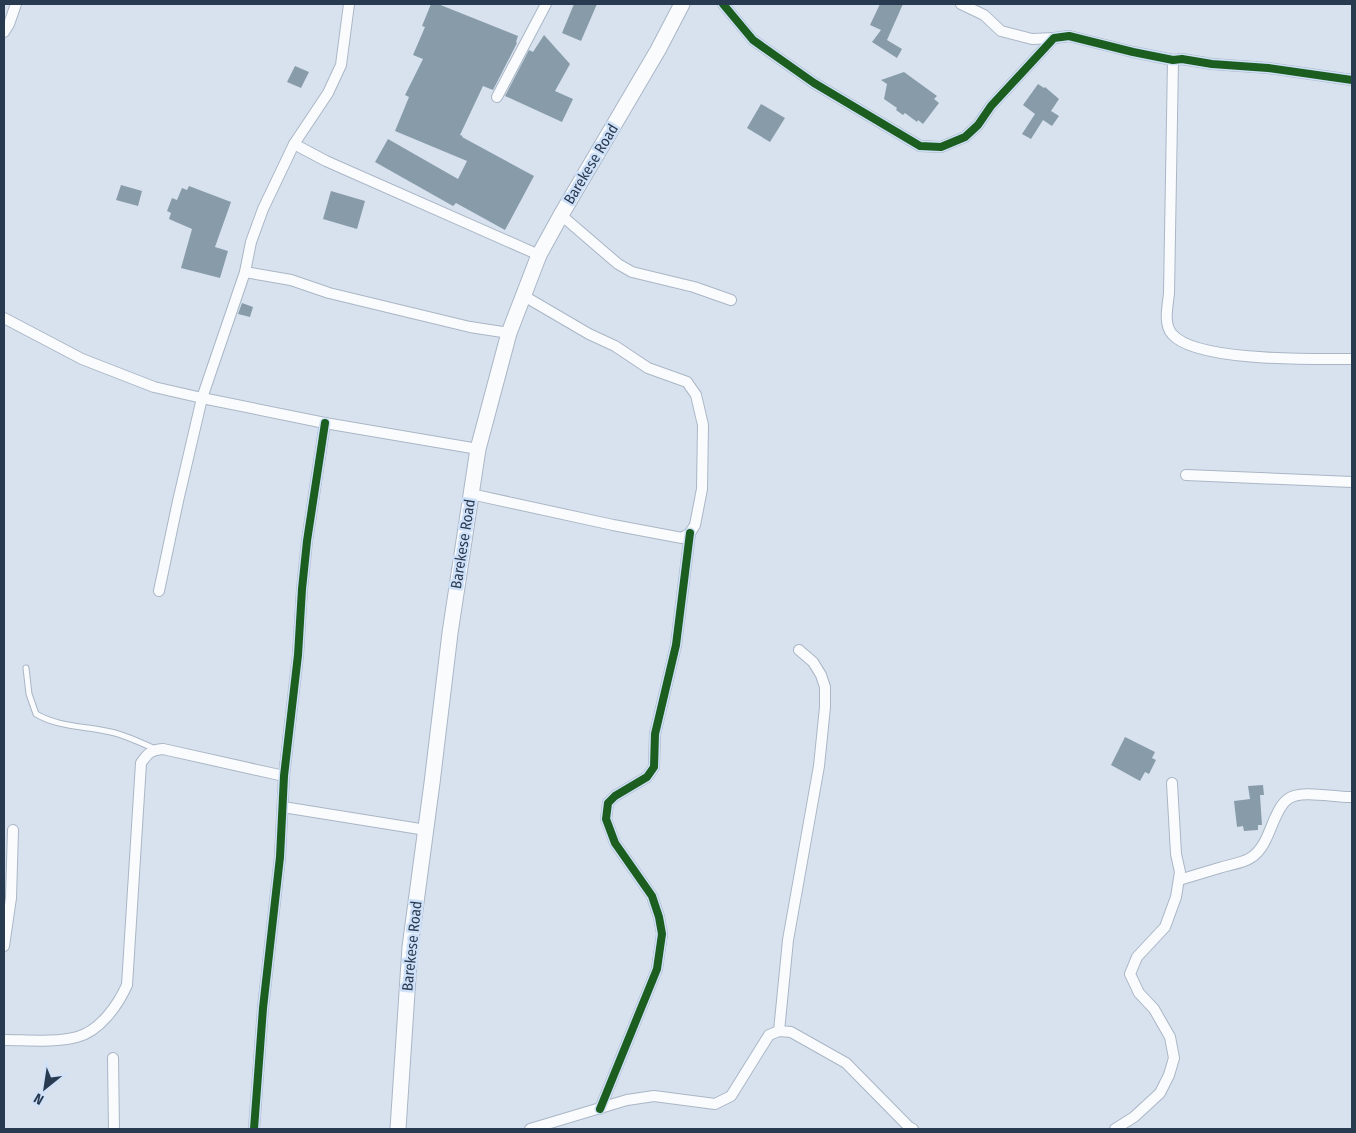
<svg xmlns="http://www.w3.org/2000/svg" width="1356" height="1133" font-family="'Fira Sans Condensed',sans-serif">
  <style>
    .building { fill: #889ba9 }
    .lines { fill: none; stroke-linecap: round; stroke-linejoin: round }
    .service-casing { stroke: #aab6c6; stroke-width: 7 }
    .minor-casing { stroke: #aab6c6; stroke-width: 12 }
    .secondary-casing { stroke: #aab6c6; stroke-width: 17 }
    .service { stroke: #f9fbfd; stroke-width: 5 }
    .minor { stroke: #f9fbfd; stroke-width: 10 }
    .secondary { stroke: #f9fbfd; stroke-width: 15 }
    .cycleway-casing { stroke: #cfe1f8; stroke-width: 11 }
    .cycleway { stroke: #1b5e20; stroke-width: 8 }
    .labels { text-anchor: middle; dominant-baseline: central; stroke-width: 5; stroke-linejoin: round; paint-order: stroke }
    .street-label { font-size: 15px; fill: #283a50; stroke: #cfe1f8 }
  </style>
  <rect width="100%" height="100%" fill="#d8e2ef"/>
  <!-- building -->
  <g class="building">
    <polygon points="431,4 438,4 518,36 516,42 517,43 493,90 483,86 460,135 463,136 462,137 534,176 505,230 456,203 453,206 375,162 388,139 458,179 467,161 395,131 409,97 405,95 423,59 413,55 425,27 422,26"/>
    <polygon points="574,4 597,4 581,41 562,33"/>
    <polygon points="880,4 903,4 887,40 902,49 897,58 872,42 881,30 870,25"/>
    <polygon points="544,35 570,64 555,91 573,99 562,122 505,96 529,50 533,52"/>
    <polygon points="295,66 309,72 301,88 287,82"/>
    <polygon points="904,72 937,96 934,99 939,103 923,124 918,120 917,122 905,113 903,115 896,110 897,108 884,99 887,84 881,80"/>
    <polygon points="1038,84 1044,88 1045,87 1059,99 1051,111 1059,116 1052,126 1043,120 1031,139 1022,134 1035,114 1023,105"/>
    <polygon points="761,104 785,118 770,142 747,128"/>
    <polygon points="121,185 142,191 138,206 116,200"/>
    <polygon points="189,186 231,202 215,247 228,251 220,278 181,268 192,229 169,219 171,213 167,211 172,198 177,200 182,188 187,190"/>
    <polygon points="331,191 365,201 357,229 323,219"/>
    <polygon points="242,303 253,307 250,317 238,314"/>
    <polygon points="1125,737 1155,752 1152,758 1156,760 1149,774 1145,772 1140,781 1111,765"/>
    <polygon points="1263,785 1264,795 1260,795 1262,825 1258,825 1258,830 1244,831 1243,826 1237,827 1234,801 1250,799 1248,786"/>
  </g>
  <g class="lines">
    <defs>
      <path id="service" d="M26,668L29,694L36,714C60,728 89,726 115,733C129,737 142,743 155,749"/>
      <g id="minor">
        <polyline points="723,4 753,40 814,83 920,146 941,147 965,137 978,125 991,106 1054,38 1069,36 1133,52 1173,60 1182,59 1212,64 1268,68 1352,80"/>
        <polyline points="961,4 984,15 1001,31 1032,39 1054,38"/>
        <polyline points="4,32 9,24 16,4"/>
        <path d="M1173,60L1169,293C1168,305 1163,324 1172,334C1195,362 1315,359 1352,359"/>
        <polyline points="497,97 546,4"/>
        <polyline points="294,144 326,161 539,255"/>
        <polyline points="561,215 618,264 632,272 694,287 731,300"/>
        <polyline points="245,272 291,280 329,293 470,327 509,333"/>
        <polyline points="4,318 82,359 154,387 202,398 325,423 478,449"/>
        <polyline points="1186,475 1352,482"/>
        <polyline points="471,494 613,525 682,538 690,533 695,525 702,489 703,425 696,395 687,382 648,368 615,346 589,334 524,296"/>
        <polyline points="159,591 178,501 202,398 245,272 251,242 263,209 294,144 328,93 341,65 349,4"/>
        <polyline points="283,807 426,830"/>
        <path d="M1179,880C1192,876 1206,872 1219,868C1239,862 1253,863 1264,843C1271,831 1277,806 1288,799C1301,789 1336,798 1352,797"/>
        <polyline points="4,946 11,898 13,830"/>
        <polyline points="779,1031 788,940 819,766 825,707 825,687 821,675 813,662 799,650"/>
        <path d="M4,1040C27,1040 54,1043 77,1037C100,1031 118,1005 127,985L141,763C148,753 151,750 163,749L284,776"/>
        <polyline points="113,1058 114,1129"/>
        <polyline points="600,1109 657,969 662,934 659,917 652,896 615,843 606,819 608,803 615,796 647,777 654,767 655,734 676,645 690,533"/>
        <polyline points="254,1129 263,1008 280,857 284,776 298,655 302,589 307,541 325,423"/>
        <polyline points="530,1129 627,1100 654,1096 715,1104 731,1096 769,1035 779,1031 791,1032 846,1063 909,1127 913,1129"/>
        <polyline points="1115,1129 1134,1117 1160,1093 1169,1075 1174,1058 1170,1037 1154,1009 1139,993 1130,974 1137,957 1165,927 1176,897 1180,872 1176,854 1172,783"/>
      </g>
      <polyline id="secondary" points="398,1129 410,947 432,783 450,633 478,449 509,333 539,255 561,215 658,50 682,4"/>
    </defs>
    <!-- service casing -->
    <use href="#service" class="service-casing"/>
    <!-- minor casing -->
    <use href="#minor" class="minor-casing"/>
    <!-- secondary casing -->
    <use href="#secondary" class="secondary-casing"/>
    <!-- service -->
    <use href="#service" class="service"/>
    <!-- minor -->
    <use href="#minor" class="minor"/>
    <!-- secondary -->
    <use href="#secondary" class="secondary"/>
    <defs>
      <g id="cycleway">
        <polyline points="723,4 753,40 814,83 920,146 941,147 965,137 978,125 991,106 1054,38 1069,36 1133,52 1173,60 1182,59 1212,64 1268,68 1352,80"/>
        <polyline points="600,1109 657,969 662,934 659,917 652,896 615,843 606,819 608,803 615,796 647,777 654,767 655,734 676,645 690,533"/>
        <polyline points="254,1129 263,1008 280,857 284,776 298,655 302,589 307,541 325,423"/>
      </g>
    </defs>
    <!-- cycleway casing -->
    <use href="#cycleway" class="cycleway-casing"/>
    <!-- cycleway -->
    <use href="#cycleway" class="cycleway"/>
  </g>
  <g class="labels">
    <!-- street labels -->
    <g class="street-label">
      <text transform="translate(591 164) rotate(-59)">Barekese Road</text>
      <text transform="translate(463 544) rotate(-81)">Barekese Road</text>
      <text transform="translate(412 946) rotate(-84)">Barekese Road</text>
    </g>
  </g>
  <!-- border -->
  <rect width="1356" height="1133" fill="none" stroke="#283a50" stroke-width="10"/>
  <!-- north arrow -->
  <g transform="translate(45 1088) rotate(210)" stroke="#cfe1f8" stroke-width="4" paint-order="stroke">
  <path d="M0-4L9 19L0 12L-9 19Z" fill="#283a50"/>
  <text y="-8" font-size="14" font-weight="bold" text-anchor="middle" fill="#283a50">N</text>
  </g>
</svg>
